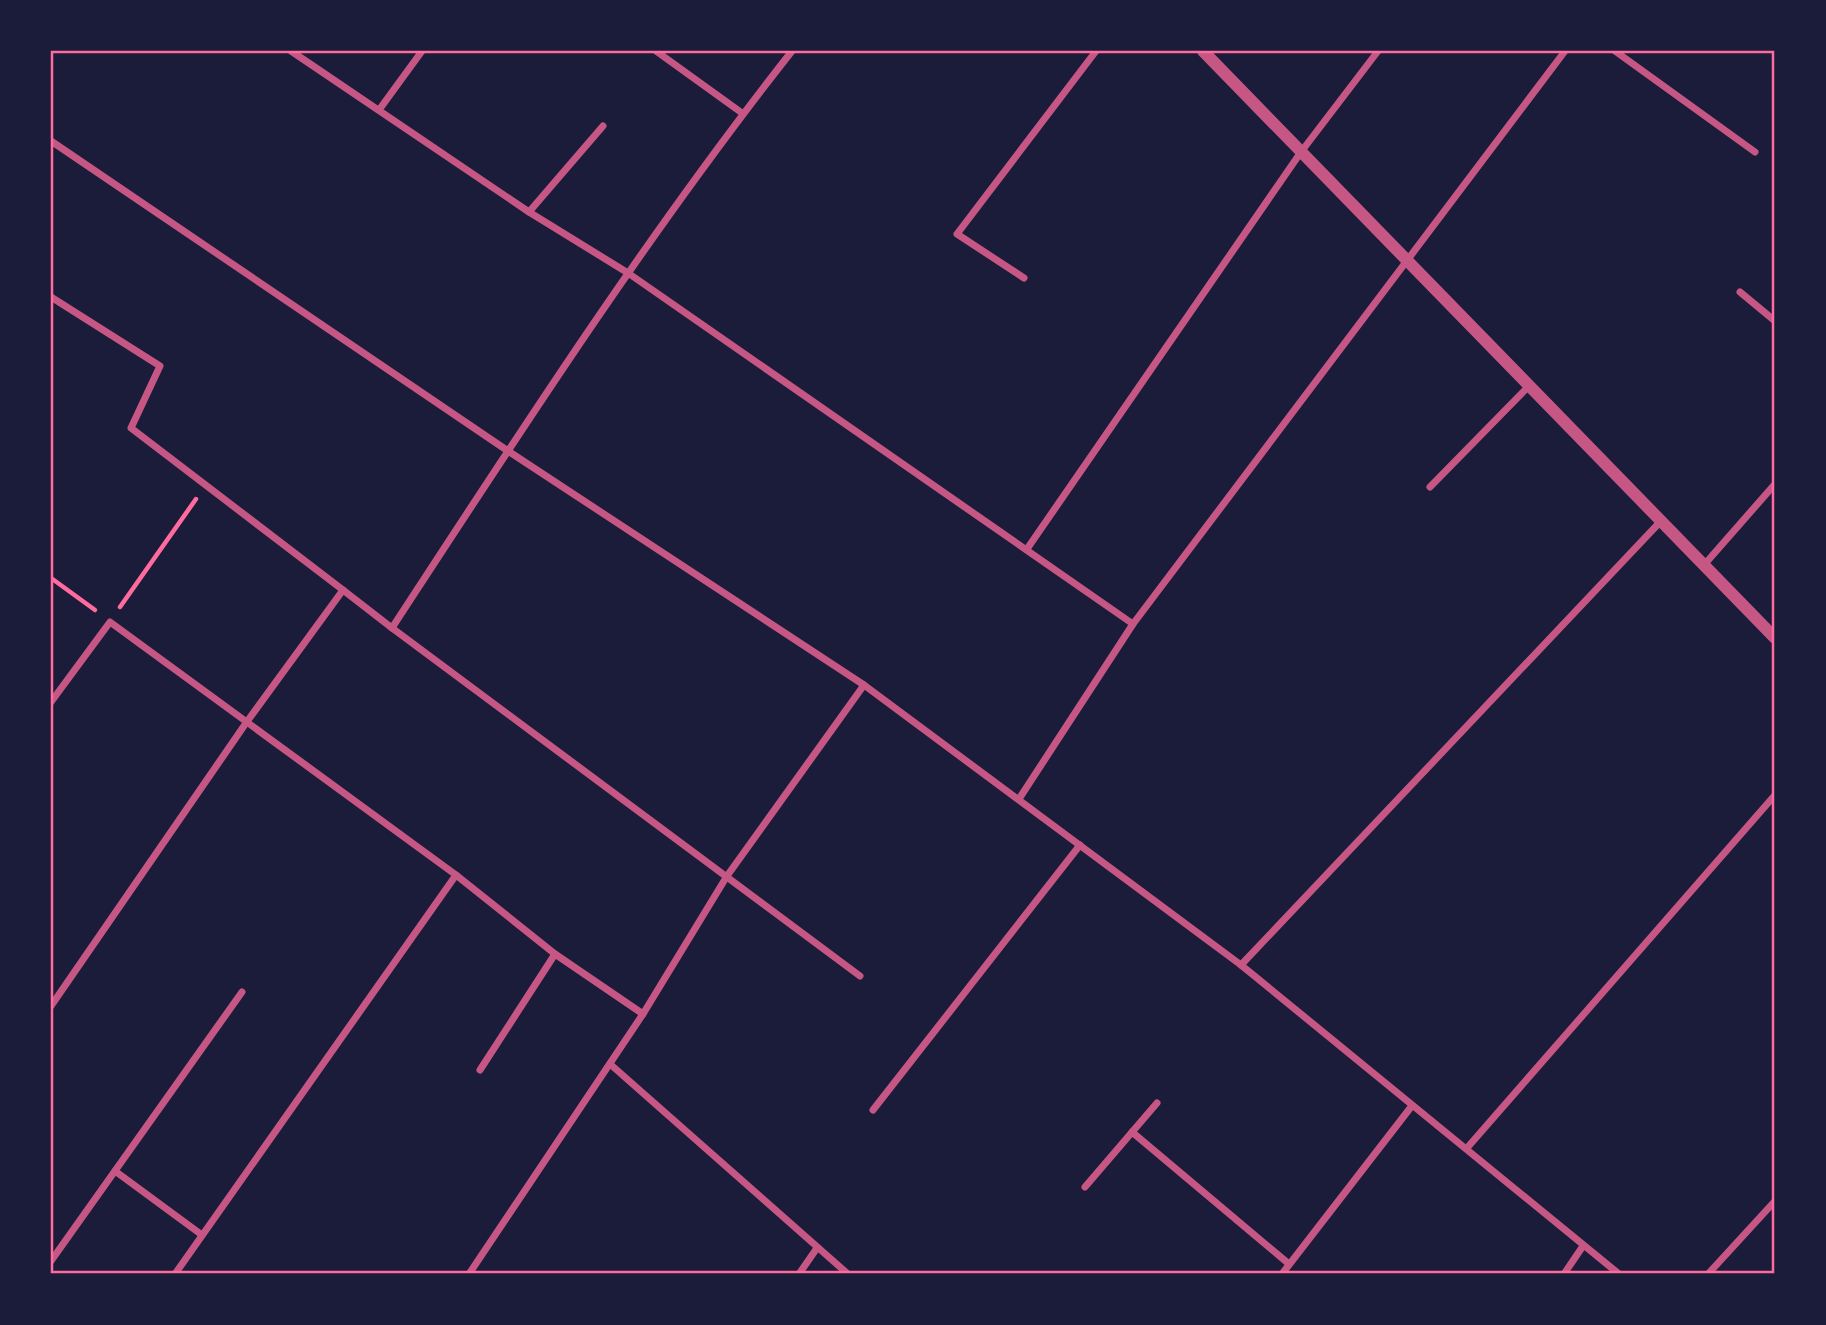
<svg xmlns="http://www.w3.org/2000/svg" width="1826" height="1325" font-family="'Source Sans 3',sans-serif">
  <style>
    .lines { fill: none; stroke-linecap: round; stroke-linejoin: round }
    .path { stroke: #ff6b9d; stroke-width: 4.5 }
    .minor { stroke: #c65784; stroke-width: 7 }
    .tertiary { stroke: #c65784; stroke-width: 12 }
    .neatline { fill: none; stroke: #ff6b9d; stroke-width: 2.5 }
  </style>
  <rect width="100%" height="100%" fill="#1b1b3a"/>
  <g class="lines">
    <!-- path -->
    <g class="path">
      <polyline points="51,578 95,610"/>
      <polyline points="120,607 196,499"/>
    </g>
    <!-- minor -->
    <g class="minor">
      <polyline points="291,51 529,212 628,273 1133,624"/>
      <polyline points="656,51 742,113"/>
      <polyline points="1615,51 1755,152"/>
      <polyline points="379,110 422,51"/>
      <polyline points="51,141 508,451 864,685 1241,965 1619,1274"/>
      <polyline points="529,212 603,126"/>
      <polyline points="1024,278 957,234 1096,51"/>
      <polyline points="1740,292 1775,321"/>
      <polyline points="51,297 160,366 131,428 343,590"/>
      <polyline points="1430,487 1529,386"/>
      <polyline points="1027,549 1301,152 1378,51"/>
      <polyline points="1704,565 1775,484"/>
      <polyline points="392,628 860,976"/>
      <polyline points="51,702 110,622 456,875 555,954 643,1014"/>
      <polyline points="1019,799 1133,624 1565,51"/>
      <polyline points="1241,965 1661,521"/>
      <path d="M51,1006L246,723L343,590L392,628C520,432 647,235 792,51"/>
      <polyline points="610,1064 848,1274"/>
      <polyline points="480,1070 555,954"/>
      <polyline points="873,1110 1080,845"/>
      <polyline points="1132,1132 1289,1264"/>
      <polyline points="1467,1148 1775,795"/>
      <polyline points="115,1171 202,1235"/>
      <polyline points="1085,1187 1157,1103"/>
      <polyline points="51,1261 242,992"/>
      <polyline points="175,1274 456,875"/>
      <polyline points="469,1274 643,1014 727,876 864,685"/>
      <polyline points="799,1274 817,1248"/>
      <polyline points="1282,1274 1411,1107"/>
      <polyline points="1564,1274 1583,1246"/>
      <polyline points="1708,1274 1775,1201"/>
    </g>
    <!-- tertiary -->
    <polyline class="tertiary" points="1203,51 1775,638"/>
  </g>
  <!-- border -->
  <rect width="1826" height="1325" fill="none" stroke="#1b1b3a" stroke-width="105"/>
  <rect x="52" y="52" width="1721" height="1220" class="neatline"/>
</svg>
